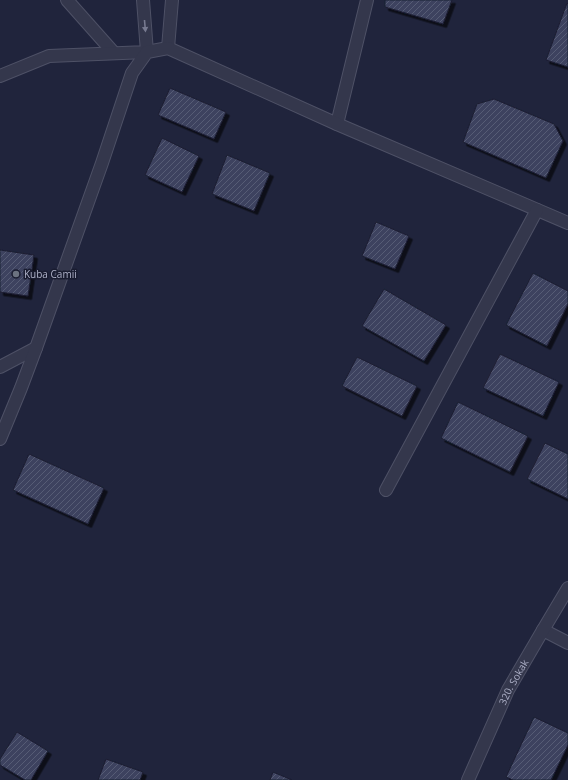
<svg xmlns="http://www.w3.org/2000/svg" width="568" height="780" font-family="'Open Sans',sans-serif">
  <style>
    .building { fill: url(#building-hatch); stroke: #1b1e32; filter: url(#shadow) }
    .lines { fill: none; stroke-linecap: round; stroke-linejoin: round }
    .minor-casing { stroke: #4e5166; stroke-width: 14 }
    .minor { stroke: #34374c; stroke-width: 12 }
    .oneway { fill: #777a90 }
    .worship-dot { fill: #6b7280; stroke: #191c30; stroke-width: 1.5 }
    .labels { text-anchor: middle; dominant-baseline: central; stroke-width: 3; stroke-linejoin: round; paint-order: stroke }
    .poi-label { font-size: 10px; fill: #aeb1c8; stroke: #191c30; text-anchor: start }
    .street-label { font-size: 10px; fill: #aeb1c8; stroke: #191c30 }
  </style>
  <defs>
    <pattern id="building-hatch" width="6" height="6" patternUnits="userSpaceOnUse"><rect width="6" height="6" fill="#3e425e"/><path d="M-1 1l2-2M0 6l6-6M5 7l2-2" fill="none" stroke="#575b74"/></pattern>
    <filter id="shadow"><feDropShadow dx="3.5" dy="3.5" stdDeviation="0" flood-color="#0009"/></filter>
  </defs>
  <rect width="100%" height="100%" fill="#20243c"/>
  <!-- building -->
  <g class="building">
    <polygon points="385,0 452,0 443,24 385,7"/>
    <polygon points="567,3 568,4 568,67 546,60"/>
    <polygon points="170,88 226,112 214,139 158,115"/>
    <polygon points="494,99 554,124 563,141 546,178 463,142 477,104"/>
    <polygon points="162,138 199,156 182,192 145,175"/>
    <polygon points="227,155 270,173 254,211 212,194"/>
    <polygon points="376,222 409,236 395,269 362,256"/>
    <polygon points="0,250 34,255 28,296 0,292"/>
    <polygon points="533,273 568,291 568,304 547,346 506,325"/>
    <polygon points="384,289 446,325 424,361 362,326"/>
    <polygon points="500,354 559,382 543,416 483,388"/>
    <polygon points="357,357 417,386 402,416 342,386"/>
    <polygon points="458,402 528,436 510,472 441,438"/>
    <polygon points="545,443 568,454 568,499 527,479"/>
    <polygon points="29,454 104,488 88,524 13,490"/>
    <polygon points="534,717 568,733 568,745 551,780 513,780 506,777"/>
    <polygon points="17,732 48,751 31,780 25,780 0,765 0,759"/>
    <polygon points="106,759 143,772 140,780 98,780"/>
    <polygon points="273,772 292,780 270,780"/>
  </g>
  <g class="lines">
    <defs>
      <g id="minor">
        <polyline points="67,0 114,53"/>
        <polyline points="168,48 172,0"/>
        <polyline points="0,76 49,56 147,52 143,0"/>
        <polyline points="337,124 367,0"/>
        <polyline points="0,367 36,348"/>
        <polyline points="0,439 21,388 36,348 102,163 132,73 147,52 168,48 337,124 568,223"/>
        <polyline points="386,490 537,210"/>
        <polyline points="543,630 568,643"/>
        <path id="s1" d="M468,780L508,690L543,630L568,588"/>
      </g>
    </defs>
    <!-- minor casing -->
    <use href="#minor" class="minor-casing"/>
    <!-- minor -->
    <use href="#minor" class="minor"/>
  </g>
  <!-- one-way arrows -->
  <defs><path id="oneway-solid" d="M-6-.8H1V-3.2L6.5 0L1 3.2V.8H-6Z"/></defs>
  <use class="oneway" href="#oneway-solid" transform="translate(145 26) rotate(85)"/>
  <!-- markers -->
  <circle class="worship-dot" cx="16" cy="274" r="4"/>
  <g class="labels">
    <!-- poi labels -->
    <g class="poi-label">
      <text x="24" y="274">Kuba Camii</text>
    </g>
    <!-- street labels -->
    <g class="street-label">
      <text stroke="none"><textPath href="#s1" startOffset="108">320. Sokak</textPath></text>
    </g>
  </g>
</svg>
